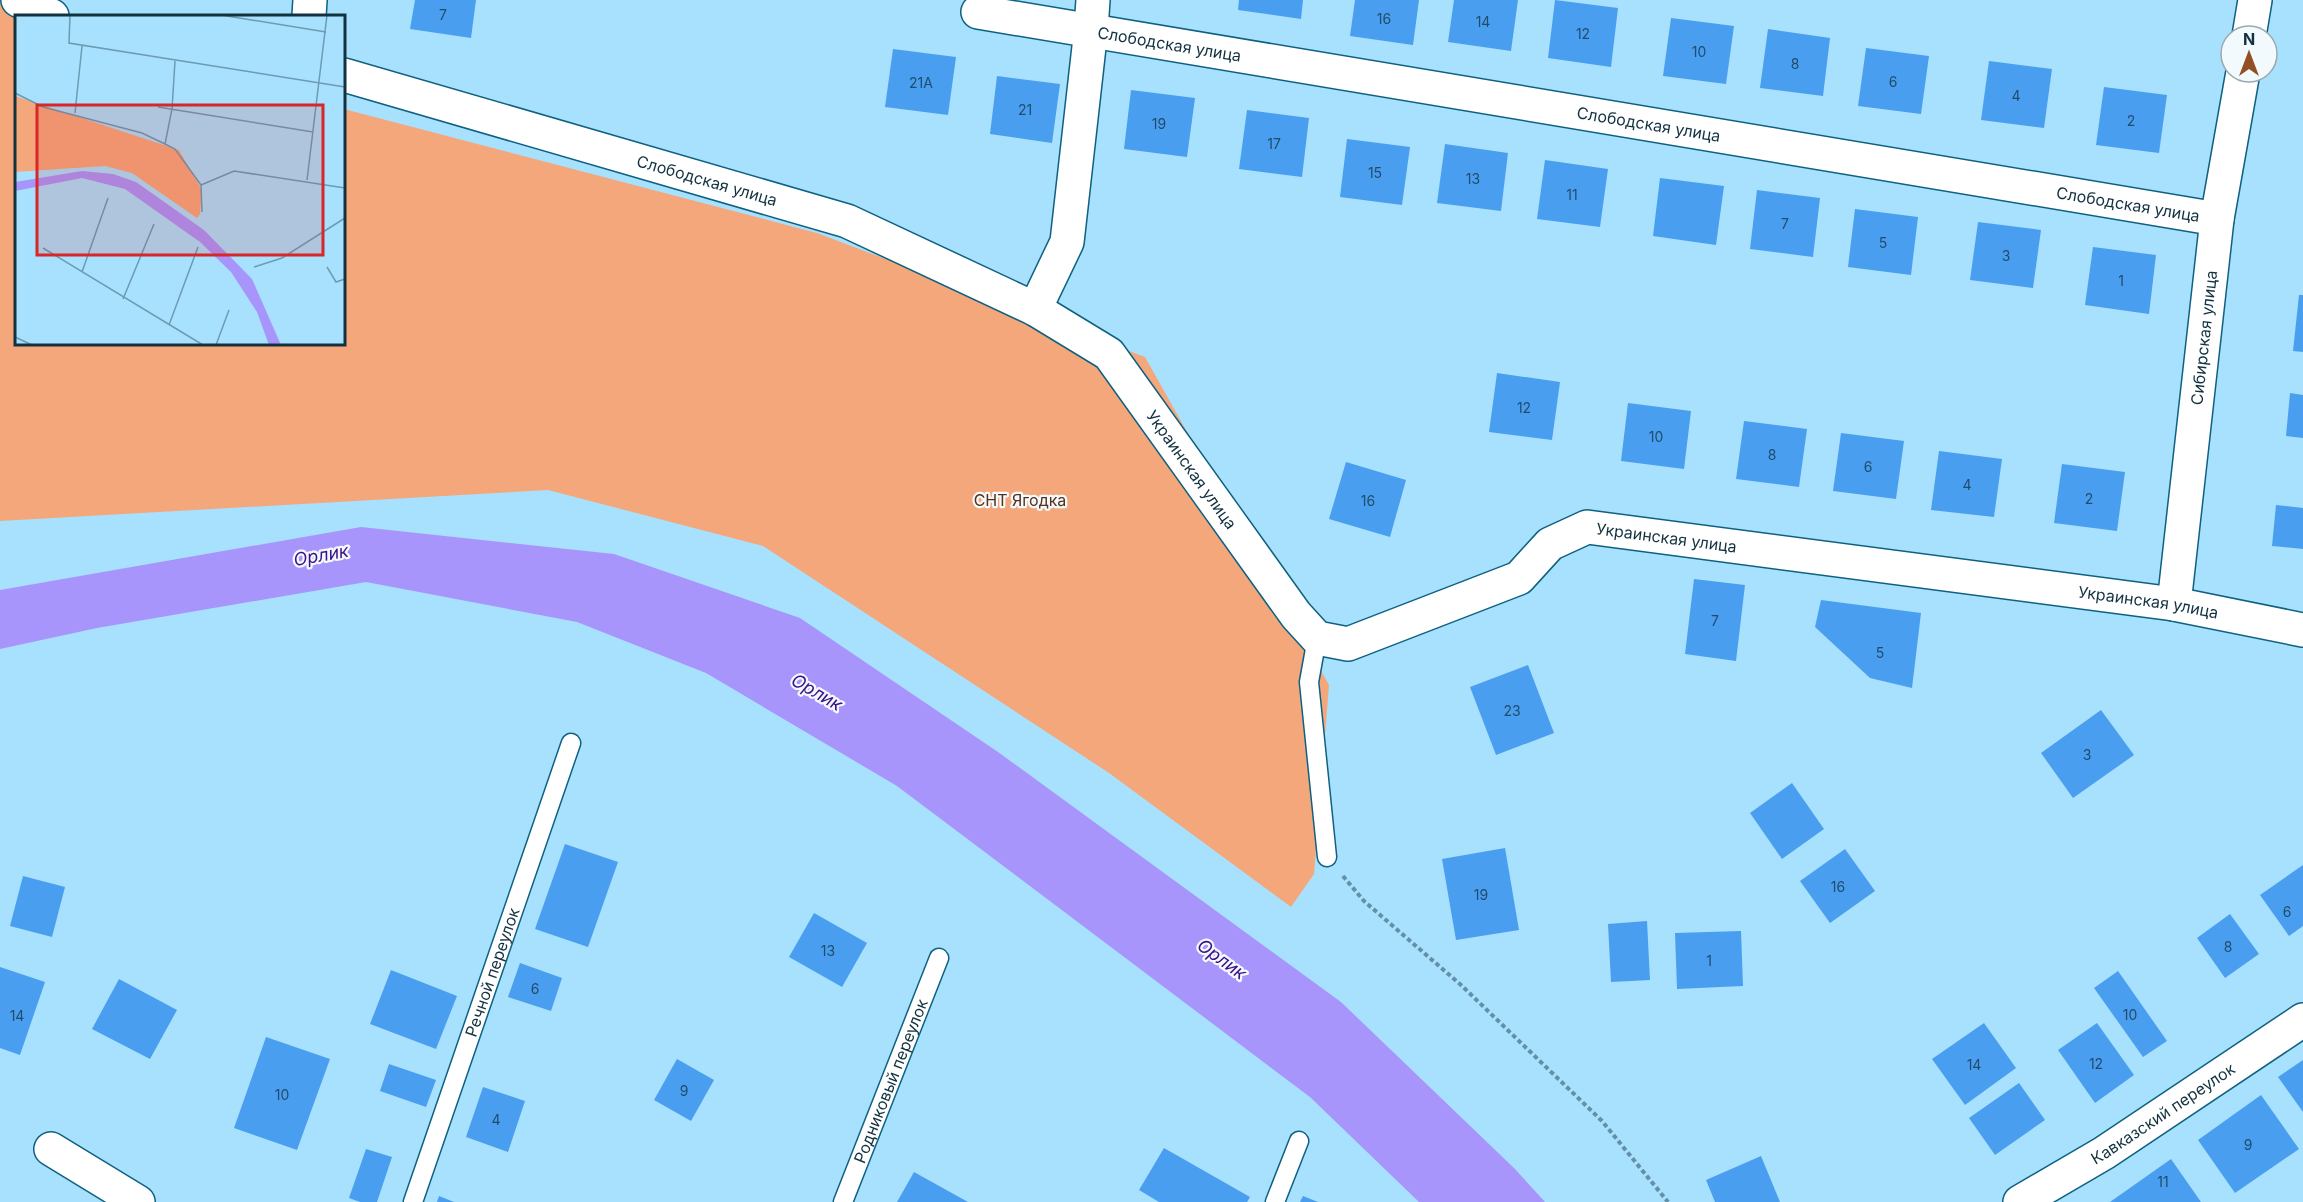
<svg xmlns="http://www.w3.org/2000/svg" width="2303" height="1202" font-family="Inter,sans-serif">
  <style>
    .green { fill: #f4a77b }
    .water { fill: #a795fc }
    .building { fill: #4a9ef0 }
    .lines { fill: none; stroke-linecap: round; stroke-linejoin: round }
    .lane-casing { stroke: #0e6181; stroke-width: 21 }
    .street-casing { stroke: #0e6181; stroke-width: 36 }
    .path { stroke: #6390a6; stroke-width: 4; stroke-dasharray: 4.5 3; stroke-linecap: butt }
    .lane { stroke: #fff; stroke-width: 18 }
    .street { stroke: #fff; stroke-width: 33 }
    .labels { text-anchor: middle; dominant-baseline: central; stroke-width: 4.5; stroke-linejoin: round; paint-order: stroke }
    .number-label { font-size: 14px; fill: #214d6c }
    .street-label { font-size: 16px; fill: #133240; stroke: #f3fafd }
    .park-label { font-size: 16px; fill: #593017; stroke: #f3fafd }
    .water-label { font-size: 18px; font-style: italic; fill: #3e118a; stroke: #f3fafd }
    .inset-road { fill: none; stroke: #6c9bb2; stroke-width: 1.5 }
    .view { fill: #d62828; fill-opacity: 0.15; stroke: #d62828; stroke-width: 3 }
    .inset-edge { fill: none; stroke: #133240; stroke-width: 3 }
  </style>
  <rect width="100%" height="100%" fill="#a8e1fe"/>
  <!-- green -->
  <polygon class="green" points="0,2 34,16 16,16 16,344 344,344 344,109 817,233 1145,357 1329,685 1314,874 1291,907 1109,773 763,546 548,490 0,521"/>
  <!-- water -->
  <polygon class="water" points="361,527 614,554 800,618 998,752 1341,1002 1515,1169 1545,1202 1419,1202 1310,1097 897,786 706,673 577,622 366,582 97,628 0,649 0,590"/>
  <!-- building -->
  <g class="building">
    <polygon points="415,0 476,0 471,38 410,29"/>
    <polygon points="1239,0 1303,0 1301,19 1238,10"/>
    <polygon points="1355,0 1419,0 1413,45 1350,36"/>
    <polygon points="1454,0 1518,0 1511,51 1448,42"/>
    <polygon points="1555,0 1618,8 1611,67 1548,58"/>
    <polygon points="1671,18 1734,26 1726,84 1663,76"/>
    <polygon points="1768,29 1830,38 1823,96 1760,88"/>
    <polygon points="1866,48 1929,56 1921,114 1858,106"/>
    <polygon points="893,49 956,57 948,115 885,107"/>
    <polygon points="1989,61 2052,69 2044,128 1981,120"/>
    <polygon points="997,76 1060,84 1052,143 990,134"/>
    <polygon points="2104,87 2167,95 2159,153 2096,145"/>
    <polygon points="1131,90 1195,98 1187,157 1124,149"/>
    <polygon points="1247,110 1309,118 1302,177 1239,169"/>
    <polygon points="1347,139 1410,147 1402,205 1340,197"/>
    <polygon points="1445,144 1508,153 1501,211 1437,203"/>
    <polygon points="1545,160 1608,169 1600,227 1537,219"/>
    <polygon points="1660,178 1724,186 1716,245 1653,236"/>
    <polygon points="1757,190 1820,198 1813,257 1750,249"/>
    <polygon points="1855,209 1918,217 1911,275 1848,267"/>
    <polygon points="1978,222 2041,230 2033,288 1970,280"/>
    <polygon points="2093,247 2156,255 2149,314 2085,305"/>
    <polygon points="2299,295 2303,295 2303,352 2293,351"/>
    <polygon points="1497,373 1560,382 1552,440 1489,432"/>
    <polygon points="2290,393 2303,395 2303,438 2286,436"/>
    <polygon points="1628,403 1691,411 1684,469 1621,461"/>
    <polygon points="1744,421 1807,429 1799,487 1736,479"/>
    <polygon points="1841,433 1904,441 1896,499 1833,491"/>
    <polygon points="1939,451 2002,459 1994,517 1931,510"/>
    <polygon points="1346,462 1406,480 1390,537 1329,519"/>
    <polygon points="2062,464 2125,472 2117,531 2054,523"/>
    <polygon points="2276,505 2303,508 2303,549 2272,546"/>
    <polygon points="1694,579 1745,585 1736,661 1685,654"/>
    <polygon points="1821,600 1921,613 1912,688 1870,678 1815,627"/>
    <polygon points="1528,665 1554,733 1496,755 1470,687"/>
    <polygon points="2101,710 2134,755 2073,798 2041,753"/>
    <polygon points="1792,783 1824,829 1782,859 1750,813"/>
    <polygon points="565,844 618,862 588,947 535,929"/>
    <polygon points="1505,848 1519,930 1456,940 1442,859"/>
    <polygon points="1845,849 1875,891 1830,923 1800,881"/>
    <polygon points="2303,865 2303,926 2289,936 2260,895"/>
    <polygon points="23,876 65,887 52,937 10,926"/>
    <polygon points="814,913 867,943 842,987 789,957"/>
    <polygon points="2230,914 2259,954 2225,978 2197,938"/>
    <polygon points="1647,921 1650,980 1611,982 1608,924"/>
    <polygon points="1741,931 1743,986 1677,989 1675,933"/>
    <polygon points="520,963 562,978 551,1011 508,997"/>
    <polygon points="0,967 45,982 20,1055 0,1048"/>
    <polygon points="391,970 457,996 436,1049 370,1024"/>
    <polygon points="2118,971 2167,1041 2143,1057 2094,988"/>
    <polygon points="119,979 177,1010 150,1059 92,1029"/>
    <polygon points="1984,1023 2016,1068 1965,1105 1932,1059"/>
    <polygon points="2097,1023 2134,1075 2095,1103 2058,1050"/>
    <polygon points="266,1037 330,1059 297,1150 234,1128"/>
    <polygon points="677,1059 714,1080 691,1121 654,1100"/>
    <polygon points="2303,1060 2303,1112 2278,1077"/>
    <polygon points="389,1064 436,1080 426,1107 380,1091"/>
    <polygon points="2019,1083 2045,1120 1995,1155 1969,1118"/>
    <polygon points="483,1087 525,1101 508,1152 466,1137"/>
    <polygon points="2261,1095 2299,1149 2235,1193 2198,1140"/>
    <polygon points="1164,1148 1250,1197 1247,1202 1159,1202 1139,1190"/>
    <polygon points="366,1149 392,1157 377,1202 360,1202 349,1198"/>
    <polygon points="1761,1156 1780,1202 1715,1202 1706,1180"/>
    <polygon points="2171,1159 2201,1202 2110,1202"/>
    <polygon points="914,1172 968,1202 897,1202"/>
    <polygon points="439,1196 454,1202 437,1202"/>
    <polygon points="1303,1196 1318,1202 1300,1202"/>
  </g>
  <g class="lines">
    <defs>
      <g id="lane">
        <polyline points="1317,638 1309,682 1327,857"/>
        <path id="s1" d="M413,1202L571,743"/>
        <path id="s2" d="M843,1202L939,958"/>
        <polyline points="1275,1202 1299,1141"/>
      </g>
      <g id="street">
        <polyline points="18,0 52,16"/>
        <path id="s3" d="M978,12L2217,219"/>
        <polyline points="309,16 310,0"/>
        <polyline points="2249,36 2255,0"/>
        <path id="s4" d="M344,75L847,221L1035,309L1109,354L1296,615L1317,638L1348,644L1519,578L1550,544L1587,527L2174,604L2303,630"/>
        <polyline points="1035,309 1067,242 1091,29 1093,0"/>
        <path id="s5" d="M2174,604L2217,219L2243,72"/>
        <polyline points="51,1149 138,1202"/>
        <path id="s6" d="M2020,1202L2104,1153L2303,1020"/>
      </g>
    </defs>
    <!-- lane casing -->
    <use href="#lane" class="lane-casing"/>
    <!-- street casing -->
    <use href="#street" class="street-casing"/>
    <!-- path -->
    <polyline class="path" points="1343,876 1364,901 1461,985 1602,1121 1668,1202"/>
    <!-- lane -->
    <use href="#lane" class="lane"/>
    <!-- street -->
    <use href="#street" class="street"/>
  </g>
  <g class="labels">
    <!-- number labels -->
    <g class="number-label">
      <text x="443" y="14">7</text>
      <text x="1384" y="18">16</text>
      <text x="1483" y="21">14</text>
      <text x="1583" y="33">12</text>
      <text x="1699" y="51">10</text>
      <text x="1795" y="63">8</text>
      <text x="1893" y="81">6</text>
      <text x="921" y="82">21А</text>
      <text x="2016" y="95">4</text>
      <text x="1025" y="109">21</text>
      <text x="2131" y="120">2</text>
      <text x="1159" y="123">19</text>
      <text x="1274" y="143">17</text>
      <text x="1375" y="172">15</text>
      <text x="1473" y="178">13</text>
      <text x="1572" y="194">11</text>
      <text x="1785" y="223">7</text>
      <text x="1883" y="242">5</text>
      <text x="2006" y="255">3</text>
      <text x="2121" y="280">1</text>
      <text x="1524" y="407">12</text>
      <text x="1656" y="436">10</text>
      <text x="1772" y="454">8</text>
      <text x="1868" y="466">6</text>
      <text x="1967" y="484">4</text>
      <text x="2089" y="498">2</text>
      <text x="1368" y="500">16</text>
      <text x="1715" y="620">7</text>
      <text x="1880" y="652">5</text>
      <text x="1512" y="710">23</text>
      <text x="2087" y="754">3</text>
      <text x="1838" y="886">16</text>
      <text x="1481" y="894">19</text>
      <text x="2287" y="911">6</text>
      <text x="2228" y="946">8</text>
      <text x="828" y="950">13</text>
      <text x="1709" y="960">1</text>
      <text x="535" y="988">6</text>
      <text x="2130" y="1014">10</text>
      <text x="17" y="1015">14</text>
      <text x="2096" y="1063">12</text>
      <text x="1974" y="1064">14</text>
      <text x="684" y="1090">9</text>
      <text x="282" y="1094">10</text>
      <text x="496" y="1119">4</text>
      <text x="2248" y="1144">9</text>
      <text x="2163" y="1181">11</text>
    </g>
    <!-- street labels -->
    <g class="street-label">
      <text stroke="none"><textPath href="#s3" startOffset="194">Слободская улица</textPath></text>
      <text stroke="none"><textPath href="#s3" startOffset="680">Слободская улица</textPath></text>
      <text stroke="none"><textPath href="#s4" startOffset="378">Слободская улица</textPath></text>
      <text stroke="none"><textPath href="#s3" startOffset="1166">Слободская улица</textPath></text>
      <text stroke="none"><textPath href="#s5" startOffset="268">Сибирская улица</textPath></text>
      <text stroke="none"><textPath href="#s4" startOffset="960">Украинская улица</textPath></text>
      <text stroke="none"><textPath href="#s4" startOffset="1552">Украинская улица</textPath></text>
      <text stroke="none"><textPath href="#s4" startOffset="2038">Украинская улица</textPath></text>
      <text stroke="none"><textPath href="#s1" startOffset="243">Речной переулок</textPath></text>
      <text stroke="none"><textPath href="#s2" startOffset="130">Родниковый переулок</textPath></text>
      <text stroke="none"><textPath href="#s6" startOffset="168">Кавказский переулок</textPath></text>
    </g>
    <!-- park labels -->
    <g class="park-label">
      <text x="1020" y="500">СНТ Ягодка</text>
    </g>
    <!-- water labels -->
    <g class="water-label">
      <text transform="translate(321 555) rotate(-10)">Орлик</text>
      <text transform="translate(817 692) rotate(30)">Орлик</text>
      <text transform="translate(1222 959) rotate(36)">Орлик</text>
    </g>
  </g>
  <!-- overview -->
  <g transform="translate(15 15)">
    <rect width="330" height="330" fill="#a8e1fe"/>
    <path d="M0,81L164,135L187,175L185,199L182,203L117,158L90,151L0,157Z" fill="#f4a77b"/>
    <path d="M67,156L98,159L121,167L189,215L237,264L266,330H254L242,297L216,257L185,227L110,174L67,163L0,176V167Z" fill="#a795fc"/>
    <path class="inset-road" d="M55,0L54,28L330,72M206,0L311,17M0,78L28,92L127,118L150,129L160,134L186,170L219,156L330,173M143,92L298,117M60,98L67,31M150,129L157,94L160,46M292,165L312,0M186,170L187,197M28,233L188,330M239,252L267,243L330,203M312,252L321,267L330,264M67,257L93,183M108,284L139,209M154,310L183,232M0,322L17,330M201,330L214,295"/>
    <path class="view" d="M22,90H308V240H22Z"/>
    <rect width="330" height="330" class="inset-edge"/>
  </g>
  <!-- north arrow -->
  <g transform="translate(2249 54)"><circle r="28" fill="#f3fafd" stroke="#99aab1" stroke-width="1.5"/>
  <path d="M0-4.5L10 22L0 15L-10 22Z" fill="#934f23"/>
  <text y="-9" font-size="16" font-weight="bold" text-anchor="middle" fill="#133240">N</text>
  </g>
</svg>
